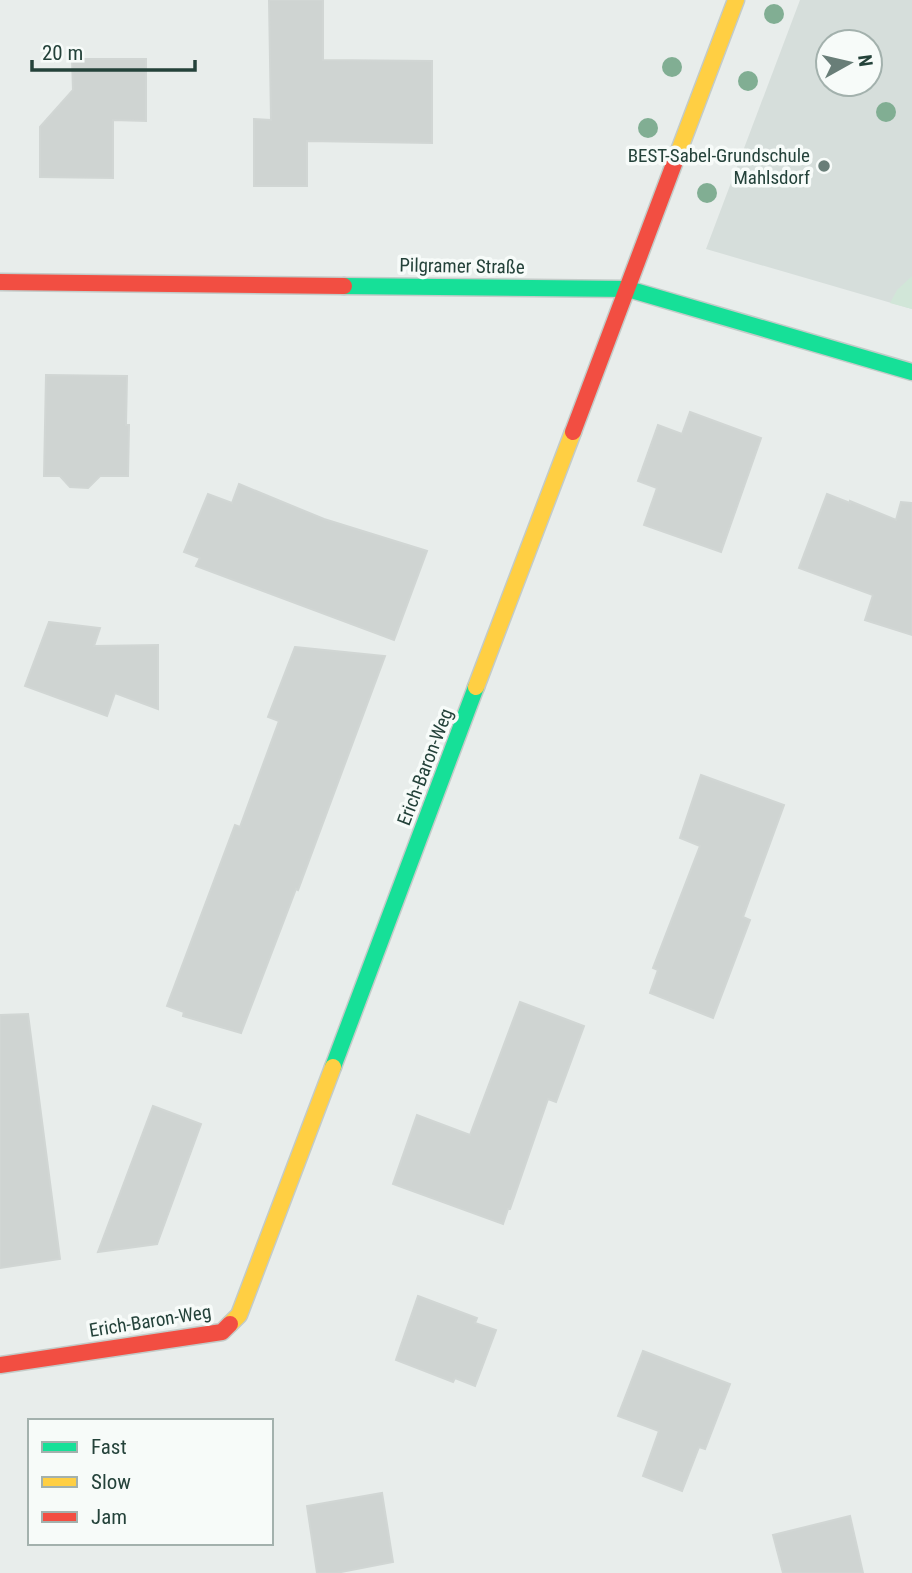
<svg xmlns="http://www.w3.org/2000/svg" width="912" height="1573" font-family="'Roboto Condensed',sans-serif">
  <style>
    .built { fill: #d6dedb; fill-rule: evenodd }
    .green { fill: #d1e6d8 }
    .building { fill: #cfd4d2; stroke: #d1d6d4; stroke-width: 2 }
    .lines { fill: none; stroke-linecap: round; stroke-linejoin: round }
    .fast-casing { stroke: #c3cbc8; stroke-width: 19 }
    .slow-casing { stroke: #c3cbc8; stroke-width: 19 }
    .jam-casing { stroke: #c3cbc8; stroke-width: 19 }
    .fast { stroke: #16e098; stroke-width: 16 }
    .slow { stroke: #ffcf43; stroke-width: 16 }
    .jam { stroke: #f24e42; stroke-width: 16 }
    .tree { fill: #81ae93 }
    .poi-dot { fill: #697e78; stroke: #f7fbf9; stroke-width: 2.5 }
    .labels { text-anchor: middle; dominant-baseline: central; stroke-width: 7; stroke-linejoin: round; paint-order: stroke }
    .poi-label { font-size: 19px; fill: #24423a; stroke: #f7fbf9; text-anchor: end }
    .street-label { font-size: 19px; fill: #24423a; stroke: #f7fbf9 }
  </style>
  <rect width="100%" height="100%" fill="#e8edeb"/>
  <!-- built -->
  <path class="built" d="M800,0H912V309L706,249ZM828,42H870V84H828Z"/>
  <!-- green -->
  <polygon class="green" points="912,276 912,309 890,303 897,290"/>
  <!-- building -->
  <g class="building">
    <polygon points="269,0 323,0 323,60 432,61 432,143 307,141 307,186 254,186 254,119 271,120"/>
    <polygon points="72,59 146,59 146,121 113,120 113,178 40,177 40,127 73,90"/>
    <polygon points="46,375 127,376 126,425 129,425 128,476 100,476 88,488 70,487 60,476 44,476"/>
    <polygon points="690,412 761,438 721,552 644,525 657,488 638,481 658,425 682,434"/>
    <polygon points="239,484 324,519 427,551 394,640 196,566 200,558 184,552 208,494 232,503"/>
    <polygon points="827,494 850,503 850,501 896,520 901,502 912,503 912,635 865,620 873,595 799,568"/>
    <polygon points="49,622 100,628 94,646 158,645 158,709 115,693 107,716 25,686"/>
    <polygon points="295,647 385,656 298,890 296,889 241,1033 183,1016 184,1012 167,1006 235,825 240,827 279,721 268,717"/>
    <polygon points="701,775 784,805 743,917 750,920 713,1018 650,993 658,970 653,968 700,846 680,838"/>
    <polygon points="520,1002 584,1026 556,1102 548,1099 510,1209 508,1209 503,1224 393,1184 417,1115 470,1135"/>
    <polygon points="28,1014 60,1259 0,1268 0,1015"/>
    <polygon points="153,1106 201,1124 157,1244 98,1252"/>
    <polygon points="418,1296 477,1318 475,1323 496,1330 475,1386 455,1378 453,1382 396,1360"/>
    <polygon points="643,1351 730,1384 705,1449 699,1447 682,1491 643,1476 659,1431 618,1416"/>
    <polygon points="382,1493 393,1562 336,1573 317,1573 307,1506"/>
    <polygon points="850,1516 863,1573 783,1573 773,1535"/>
  </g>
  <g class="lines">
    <defs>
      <g id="fast">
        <polyline points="344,286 628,289 912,372"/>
        <polyline points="333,1067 476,687"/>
      </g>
      <g id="slow">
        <polyline points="677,156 736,0"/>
        <polyline points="476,687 573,432"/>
        <polyline points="230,1324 239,1315 333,1067"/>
      </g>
      <g id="jam">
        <polyline points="0,282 344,286"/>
        <polyline points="573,432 677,156"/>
        <polyline points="0,1365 222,1332 230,1324"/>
      </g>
    </defs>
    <!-- fast casing -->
    <use href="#fast" class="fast-casing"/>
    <!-- slow casing -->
    <use href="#slow" class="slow-casing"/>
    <!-- jam casing -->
    <use href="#jam" class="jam-casing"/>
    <!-- fast -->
    <use href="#fast" class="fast"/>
    <!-- slow -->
    <use href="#slow" class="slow"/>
    <!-- jam -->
    <use href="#jam" class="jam"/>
  </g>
  <!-- trees -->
  <g class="tree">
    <circle cx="774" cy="14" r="10"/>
    <circle cx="672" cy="67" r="10"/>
    <circle cx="748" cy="81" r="10"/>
    <circle cx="886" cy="112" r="10"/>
    <circle cx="648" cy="128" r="10"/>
    <circle cx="707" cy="193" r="10"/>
  </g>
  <!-- markers -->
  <circle class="poi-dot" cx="824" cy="166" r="7"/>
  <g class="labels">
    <!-- poi labels -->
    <g class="poi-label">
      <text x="810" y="155">BEST-Sabel-Grundschule<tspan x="810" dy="22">Mahlsdorf</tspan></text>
    </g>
    <!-- street labels -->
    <g class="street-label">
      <text transform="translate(462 266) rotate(1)">Pilgramer Straße</text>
      <text transform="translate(425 767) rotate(-69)">Erich-Baron-Weg</text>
      <text transform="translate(150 1321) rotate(-9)">Erich-Baron-Weg</text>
    </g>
  </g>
  <!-- legend -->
  <rect x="28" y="1419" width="245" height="126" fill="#f7fbf9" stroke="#a3b1ad" stroke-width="2"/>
  <rect x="42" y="1442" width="35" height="10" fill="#16e098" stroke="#a3b1ad" stroke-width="2"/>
  <text x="91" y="1454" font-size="21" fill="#24423a">Fast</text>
  <rect x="42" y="1477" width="35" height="10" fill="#ffcf43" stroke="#a3b1ad" stroke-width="2"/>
  <text x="91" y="1489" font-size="21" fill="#24423a">Slow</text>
  <rect x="42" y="1512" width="35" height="10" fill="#f24e42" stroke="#a3b1ad" stroke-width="2"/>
  <text x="91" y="1524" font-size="21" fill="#24423a">Jam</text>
  <!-- north arrow -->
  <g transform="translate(849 63) rotate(82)"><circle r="33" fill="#f7fbf9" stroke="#a3b1ad" stroke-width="2"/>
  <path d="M0-5L12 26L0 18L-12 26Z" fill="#697e78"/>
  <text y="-10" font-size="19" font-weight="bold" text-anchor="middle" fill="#24423a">N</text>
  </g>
  <!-- scale -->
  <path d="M32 60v10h163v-10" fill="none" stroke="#24423a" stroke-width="3.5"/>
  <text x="42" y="60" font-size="21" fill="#24423a" stroke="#f7fbf9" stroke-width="5" paint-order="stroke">20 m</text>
</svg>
